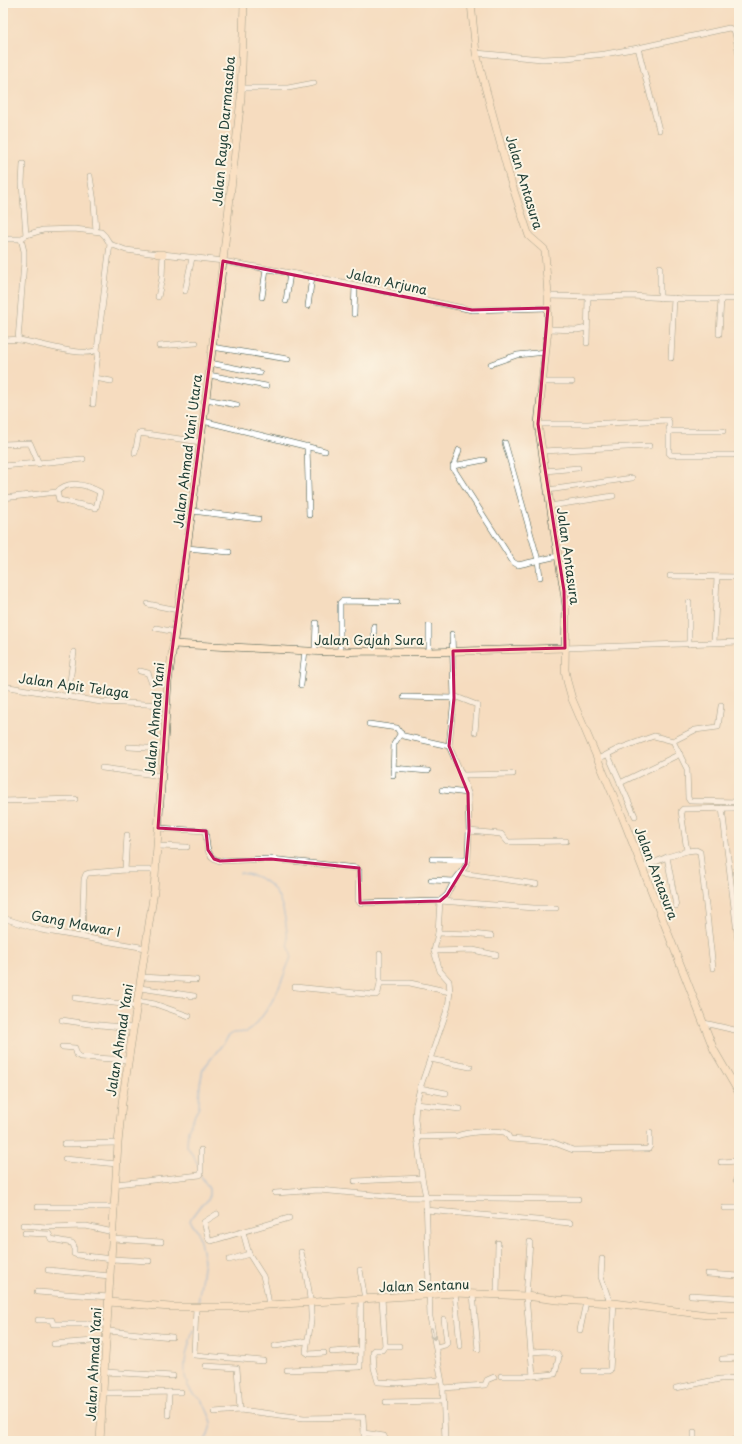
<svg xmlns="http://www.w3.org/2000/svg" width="742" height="1444" font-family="'Playpen Sans',sans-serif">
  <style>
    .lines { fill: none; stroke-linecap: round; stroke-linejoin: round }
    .stream { stroke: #63a1d5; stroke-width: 1.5 }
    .street-casing { stroke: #3f5549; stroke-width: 6 }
    .secondary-casing { stroke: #3f5549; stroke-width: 8 }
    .street { stroke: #fff; stroke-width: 5 }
    .secondary { stroke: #fee4c6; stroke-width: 7 }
    .oneway { stroke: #8f9e9a }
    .marked { fill: none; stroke: #c2185b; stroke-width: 3; stroke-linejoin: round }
    .labels { text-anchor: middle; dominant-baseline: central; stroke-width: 4; stroke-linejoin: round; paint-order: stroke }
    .street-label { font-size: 13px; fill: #1f3d34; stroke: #fcf5e5 }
  </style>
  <rect width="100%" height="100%" fill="#fcf5e5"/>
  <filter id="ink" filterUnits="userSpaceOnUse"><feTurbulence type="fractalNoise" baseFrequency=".025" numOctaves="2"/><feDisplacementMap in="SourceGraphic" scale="8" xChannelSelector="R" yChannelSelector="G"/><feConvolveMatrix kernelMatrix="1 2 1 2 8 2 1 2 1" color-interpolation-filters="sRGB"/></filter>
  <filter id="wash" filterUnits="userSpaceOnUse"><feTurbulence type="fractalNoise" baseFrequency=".012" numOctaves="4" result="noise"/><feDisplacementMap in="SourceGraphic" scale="16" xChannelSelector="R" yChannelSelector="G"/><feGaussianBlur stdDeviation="0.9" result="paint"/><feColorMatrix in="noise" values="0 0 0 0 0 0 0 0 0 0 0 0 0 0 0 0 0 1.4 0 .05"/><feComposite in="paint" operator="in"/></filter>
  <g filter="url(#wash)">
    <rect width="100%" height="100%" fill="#f5dcbf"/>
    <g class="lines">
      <!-- stream -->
      <g class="stream">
        <path d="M199,1168L198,1164L187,1146L188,1130L199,1106L200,1084L203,1069L229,1036L233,1033L247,1032C267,1016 279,990 287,967C288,964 291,959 291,955C291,951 288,947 288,943C285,909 281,877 240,873"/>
        <polyline points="198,1304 204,1260 198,1232 190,1221 191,1218 200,1206 206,1202 209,1198 209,1189 201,1176"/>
        <path d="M193,1330C188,1348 178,1373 191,1391C193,1394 197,1396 200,1399C206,1406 209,1414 212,1422L207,1437L204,1441"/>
      </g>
    </g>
  </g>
  <g filter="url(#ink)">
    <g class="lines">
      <defs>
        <g id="street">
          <polyline points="638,48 659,130"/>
          <polyline points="476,53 542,59 566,58 605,54 638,48 729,28 734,30 735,33 739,55"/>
          <polyline points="241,88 288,88 314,83"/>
          <polyline points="23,164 22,183 26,235"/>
          <polyline points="90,176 94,202 96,231"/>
          <polyline points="3,239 21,239 26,235 43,230 74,229 101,232 105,236 110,244 97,350 98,353 95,378 93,404"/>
          <polyline points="110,244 126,250 158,254"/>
          <polyline points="660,267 660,298"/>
          <polyline points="185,291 192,258"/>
          <polyline points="548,296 600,297 631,296 686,299 739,299"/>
          <polyline points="158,297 162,278 163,254 223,261 342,282 472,310 548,308"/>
          <polyline points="262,297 266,269"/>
          <polyline points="286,301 290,273"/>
          <polyline points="308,306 312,277"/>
          <polyline points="354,314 355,285"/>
          <polyline points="548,329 577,330 587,328"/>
          <polyline points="719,334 721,299"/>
          <path d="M3,340C8,340 14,339 19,340C36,342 82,358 97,350"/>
          <polyline points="18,340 24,262 24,251 21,239"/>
          <polyline points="587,343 588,297"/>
          <polyline points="159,346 196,343"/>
          <polyline points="212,347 288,359"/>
          <polyline points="671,358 674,298"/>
          <polyline points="210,363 260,373"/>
          <polyline points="491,364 517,355 546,352"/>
          <polyline points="209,375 266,386"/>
          <polyline points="95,378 111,381"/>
          <polyline points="543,382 572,382"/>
          <polyline points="206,399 237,405"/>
          <polyline points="203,421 325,451"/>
          <polyline points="538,424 588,424 668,420 669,422 669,453 671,455 733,455"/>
          <polyline points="669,431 723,431"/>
          <polyline points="505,443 538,560 540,577"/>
          <polyline points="3,444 30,443 39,464"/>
          <polyline points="307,446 309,515"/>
          <polyline points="459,450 453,468 513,562 518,565 558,556"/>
          <polyline points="542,451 649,446"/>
          <polyline points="135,453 139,433 201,442"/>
          <polyline points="3,466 83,459"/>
          <polyline points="453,466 484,460"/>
          <polyline points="545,471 578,468"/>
          <polyline points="548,490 632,478"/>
          <path d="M3,498L57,492C68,479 87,485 100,492L96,508L59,500L57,492"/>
          <polyline points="550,506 613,496"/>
          <polyline points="192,511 258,519"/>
          <polyline points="187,548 229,552"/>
          <polyline points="670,576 739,577"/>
          <polyline points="148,604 178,610"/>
          <polyline points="156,628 175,632"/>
          <polyline points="714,642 717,577"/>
          <polyline points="689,644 689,602"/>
          <polyline points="565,648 739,642"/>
          <polyline points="374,651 374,626"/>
          <polyline points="315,652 316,623"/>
          <polyline points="340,652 340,603 342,601 397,602"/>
          <polyline points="429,652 429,626"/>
          <polyline points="140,671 148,673 151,681 168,682"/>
          <polyline points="301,685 305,651"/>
          <polyline points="3,686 101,702 167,705"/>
          <polyline points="68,696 74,652"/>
          <polyline points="454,696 477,705 475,732"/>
          <polyline points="404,697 454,698"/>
          <polyline points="369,724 397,728 401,735 404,736 449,746"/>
          <polyline points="673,741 695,730 718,727 721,706"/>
          <polyline points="129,747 163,749"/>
          <polyline points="608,755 635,816"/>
          <polyline points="598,759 618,749 654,736 673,741 687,769 688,798 690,801 739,802"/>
          <polyline points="102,768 162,776"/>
          <polyline points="393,768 428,771"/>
          <polyline points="393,775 394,744 401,733"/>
          <polyline points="462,775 513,774"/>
          <polyline points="620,783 680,754"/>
          <polyline points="442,790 468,793"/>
          <polyline points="3,801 75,799"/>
          <polyline points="722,808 738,941"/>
          <path d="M158,828L205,831C208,843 204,857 220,861L271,859L357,868L359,871L358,900L360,903L440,901L534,908H556"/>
          <polyline points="469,831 501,834 508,842 566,841"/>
          <polyline points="157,846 187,847"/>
          <polyline points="687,851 696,850 700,852 713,968"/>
          <polyline points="667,857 676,906"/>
          <polyline points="432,859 468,860"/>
          <polyline points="642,868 667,857 687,851 681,811 683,809 739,808"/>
          <polyline points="125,870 127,835"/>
          <polyline points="461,873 536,884"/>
          <polyline points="431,880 454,881"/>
          <polyline points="440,901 438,933 434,951 440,971 449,981 450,992 448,1007 420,1088 416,1104 415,1119 422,1178 426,1197 430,1317 443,1388 445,1441"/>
          <polyline points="440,901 447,895 454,881 465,867 468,860 469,831 468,793 462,775 449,746 454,698 452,634"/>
          <polyline points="3,918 41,930 146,948"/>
          <polyline points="438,933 472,934 491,936"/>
          <polyline points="82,936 84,879 86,874 89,873 125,870 156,870"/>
          <polyline points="434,951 473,950 496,955"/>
          <polyline points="380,954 380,983"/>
          <polyline points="141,977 196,980"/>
          <polyline points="295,987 376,995 378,993 380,983 410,983 450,992"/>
          <polyline points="140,988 194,996"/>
          <polyline points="75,998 137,1006"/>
          <polyline points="137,1001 155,1004 189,1016"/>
          <polyline points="62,1020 89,1024 133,1028"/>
          <polyline points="704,1023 739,1031"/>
          <polyline points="62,1047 75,1048 77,1055 80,1057 128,1060"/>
          <polyline points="430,1059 470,1067"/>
          <polyline points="420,1088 446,1093"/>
          <polyline points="416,1104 460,1109"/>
          <path d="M417,1137L457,1136C466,1132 494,1130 504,1132C508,1133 508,1137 510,1139L552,1142L573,1150L648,1149L650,1146V1133"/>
          <polyline points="64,1144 118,1143"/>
          <polyline points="65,1159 117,1164"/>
          <polyline points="721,1162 739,1161"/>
          <polyline points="736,1180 739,1180"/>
          <polyline points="355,1181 422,1178"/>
          <polyline points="116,1184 200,1175 201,1174 201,1150"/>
          <polyline points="275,1193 319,1190 397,1197 578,1199"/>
          <polyline points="38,1207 115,1207"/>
          <polyline points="724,1208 739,1208"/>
          <polyline points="426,1210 570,1223"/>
          <polyline points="217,1214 204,1222 209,1240 211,1241 289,1218"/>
          <polyline points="23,1225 46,1227 86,1226 113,1232"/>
          <polyline points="243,1232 249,1254 263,1276 266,1287 269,1305"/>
          <polyline points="25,1233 49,1234 51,1239 72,1243 74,1246 74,1254 77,1255 112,1259 149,1261"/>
          <polyline points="113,1239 161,1242"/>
          <path d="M301,1252C306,1275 312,1298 311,1321C310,1331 307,1341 306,1352L309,1354L324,1353"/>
          <polyline points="602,1259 601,1277 610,1303"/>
          <polyline points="229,1260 249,1254"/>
          <polyline points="48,1270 110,1276"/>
          <polyline points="360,1270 365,1299"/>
          <polyline points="707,1274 739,1276"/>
          <polyline points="37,1292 109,1297"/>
          <polyline points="455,1293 460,1346"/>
          <polyline points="473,1294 478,1349"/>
          <polyline points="497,1295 498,1243"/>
          <polyline points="691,1295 739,1298"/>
          <polyline points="382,1298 385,1346 382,1350 375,1350 373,1352 374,1368 378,1382 397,1383 441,1380"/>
          <polyline points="196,1308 194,1355 263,1361"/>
          <polyline points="38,1320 52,1320 53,1324 108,1324"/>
          <polyline points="580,1330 586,1302"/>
          <polyline points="108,1331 172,1337"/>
          <polyline points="54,1344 107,1340"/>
          <polyline points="275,1346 307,1341"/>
          <polyline points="385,1346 399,1346"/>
          <polyline points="436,1347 445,1345 447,1343 444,1319"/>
          <polyline points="332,1352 360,1350"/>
          <polyline points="531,1352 547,1351 557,1354 559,1357 555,1374 533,1376"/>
          <polyline points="722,1359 739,1358"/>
          <polyline points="206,1366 237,1368 240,1410"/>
          <polyline points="287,1370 360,1367 361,1299"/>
          <polyline points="584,1371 608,1371 610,1370 614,1303"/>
          <polyline points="105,1372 173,1376"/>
          <polyline points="501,1376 533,1376 526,1296 530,1242"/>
          <polyline points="443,1388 485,1385 487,1380 494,1377"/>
          <polyline points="676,1388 720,1379 739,1378"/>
          <polyline points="103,1393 181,1392"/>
          <polyline points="386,1402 444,1401"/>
          <polyline points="214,1412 240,1410 304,1418 363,1417 364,1433 384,1436 386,1441"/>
          <polyline points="168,1415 169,1392"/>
          <polyline points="694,1432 694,1441"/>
          <polyline points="364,1433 364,1441"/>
          <polyline points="100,1439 113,1441"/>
          <polyline points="731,1441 739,1440"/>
        </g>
        <g id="secondary">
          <polyline points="471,3 476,53 510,179 529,236 544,249 545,252 548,296 548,329 538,424 555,537 564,591 566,606 565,670 567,681 572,699 622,816 714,1050 739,1093"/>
          <polyline points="158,254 163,254"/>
          <polyline points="173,644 328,652 374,651 429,652 565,648"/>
          <polyline points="109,1302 170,1307 236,1307 455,1293 526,1296 557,1300 614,1303 707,1315 739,1315"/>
          <polyline points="100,1441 118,1143 122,1103 154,891 168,682 192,511 223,261 241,98 244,3"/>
        </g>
      </defs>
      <!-- street casing -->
      <use href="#street" class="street-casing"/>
      <!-- secondary casing -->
      <use href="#secondary" class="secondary-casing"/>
      <!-- street -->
      <use href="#street" class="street"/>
      <!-- secondary -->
      <use href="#secondary" class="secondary"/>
    </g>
    <!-- one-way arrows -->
    <defs><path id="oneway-shaft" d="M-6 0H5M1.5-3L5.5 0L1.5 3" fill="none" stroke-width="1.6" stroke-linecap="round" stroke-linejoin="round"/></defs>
    <use class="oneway" href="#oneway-shaft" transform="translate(433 1334) rotate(79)"/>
  </g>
  <!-- marked area -->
  <path d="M0 0H742V1444H0ZM223,261L472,310L548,308L538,424L564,591L565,648L453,651L454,698L449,746L468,793L469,831L466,864L447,895L440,901L360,903L359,868L271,859L220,861L214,859L208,850L206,831L158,828L168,682Z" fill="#f5dcbf" fill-opacity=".55" fill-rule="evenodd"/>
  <path class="marked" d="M223,261L472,310L548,308L538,424L564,591L565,648L453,651L454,698L449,746L468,793L469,831L466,864L447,895L440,901L360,903L359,868L271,859L220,861L214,859L208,850L206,831L158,828L168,682Z"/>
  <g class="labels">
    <!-- street labels -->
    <g class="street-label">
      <text transform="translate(223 131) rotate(-85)">Jalan Raya Darmasaba</text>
      <text transform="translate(525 182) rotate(73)">Jalan Antasura</text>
      <text transform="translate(387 281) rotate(12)">Jalan Arjuna</text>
      <text transform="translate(187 451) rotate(-83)">Jalan Ahmad Yani Utara</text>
      <text transform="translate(569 556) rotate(82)">Jalan Antasura</text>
      <text x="369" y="639">Jalan Gajah Sura</text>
      <text transform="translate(74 685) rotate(8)">Jalan Apit Telaga</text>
      <text transform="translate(154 719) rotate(-85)">Jalan Ahmad Yani</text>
      <text transform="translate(657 873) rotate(69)">Jalan Antasura</text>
      <text transform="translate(76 923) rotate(11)">Gang Mawar I</text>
      <text transform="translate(119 1040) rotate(-81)">Jalan Ahmad Yani</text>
      <text transform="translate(424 1285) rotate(-2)">Jalan Sentanu</text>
      <text transform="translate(93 1364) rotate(-87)">Jalan Ahmad Yani</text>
    </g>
  </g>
  <!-- margin -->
  <rect width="742" height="1444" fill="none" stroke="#fcf5e5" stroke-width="16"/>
</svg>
